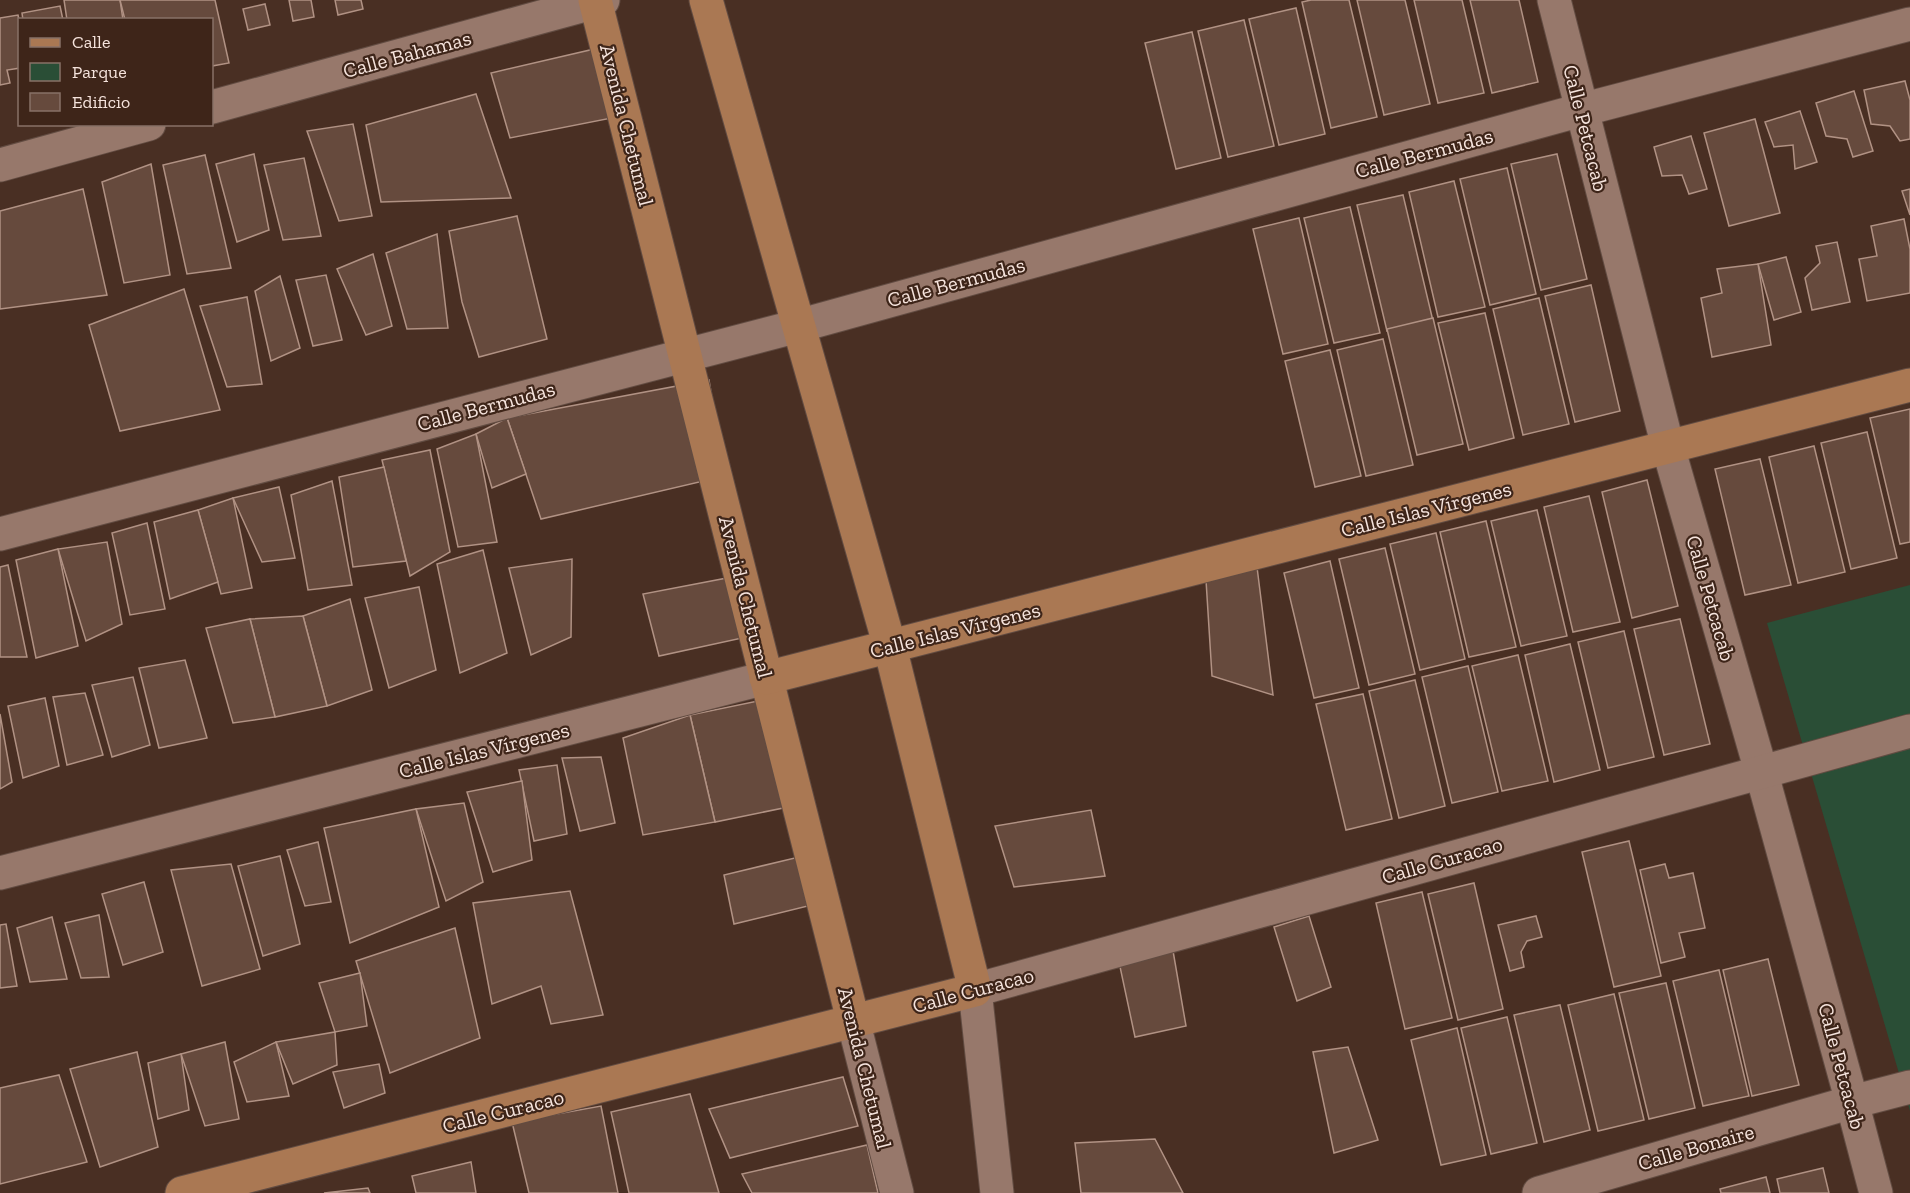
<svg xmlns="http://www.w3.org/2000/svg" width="1910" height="1193" font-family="'Zilla Slab',serif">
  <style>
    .green { fill: #2a4e36 }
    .building { fill: #664a3d; stroke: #b19284; stroke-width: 1.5 }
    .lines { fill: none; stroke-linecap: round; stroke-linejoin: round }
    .minor-casing { stroke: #624c42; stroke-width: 35 }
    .major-casing { stroke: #624c42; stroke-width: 35 }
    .minor { stroke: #97786b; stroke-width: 33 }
    .major { stroke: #aa7853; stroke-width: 33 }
    .labels { text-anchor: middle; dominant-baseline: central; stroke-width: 4.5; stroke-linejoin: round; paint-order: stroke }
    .street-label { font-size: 21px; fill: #f6e4dd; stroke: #3e2519 }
  </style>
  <rect width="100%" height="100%" fill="#492f23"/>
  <!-- green -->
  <polygon class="green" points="1910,585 1910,1111 1767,623"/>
  <!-- building -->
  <g class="building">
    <polygon points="64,0 120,0 123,20 67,20"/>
    <polygon points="120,0 215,0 229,63 212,66 212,20 125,20"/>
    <polygon points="289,0 311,0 314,17 293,21"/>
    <polygon points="335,0 361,0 363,9 338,15"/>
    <polygon points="1311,0 1349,0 1377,117 1331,128 1302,2"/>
    <polygon points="1357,0 1405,0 1430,104 1384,115"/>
    <polygon points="1414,0 1462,0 1484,93 1438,103"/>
    <polygon points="1470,0 1519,0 1538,82 1492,93"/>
    <polygon points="265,4 270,25 248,30 243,9"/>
    <polygon points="60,6 63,20 23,20 22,13"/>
    <polygon points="1296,8 1325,134 1279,145 1249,19"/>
    <polygon points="18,15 20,25 20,68 7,70 10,83 0,85 0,18"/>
    <polygon points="1244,20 1274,146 1228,157 1198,31"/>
    <polygon points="1192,32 1221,158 1176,169 1145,43"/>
    <polygon points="603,47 622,116 510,138 491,73"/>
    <polygon points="1905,81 1910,100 1910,139 1900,141 1890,126 1871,124 1864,90"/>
    <polygon points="1854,91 1873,151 1853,157 1847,139 1826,136 1816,103"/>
    <polygon points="476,94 511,198 381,202 366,125"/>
    <polygon points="1800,111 1817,162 1795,169 1793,145 1774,147 1765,122"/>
    <polygon points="1755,119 1780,213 1729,226 1704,133"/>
    <polygon points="353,124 372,216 339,221 307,131"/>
    <polygon points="1691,136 1707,189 1689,194 1682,175 1662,176 1654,147"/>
    <polygon points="254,154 269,230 237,242 216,164"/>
    <polygon points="1557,154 1587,279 1541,290 1511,164"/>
    <polygon points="205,155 231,268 187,274 163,165"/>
    <polygon points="304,158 321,236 283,240 264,165"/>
    <polygon points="151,164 170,275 124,283 102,182"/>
    <polygon points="1507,168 1536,294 1490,305 1460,179"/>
    <polygon points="1454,181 1485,307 1438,317 1409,192"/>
    <polygon points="83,189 107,295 0,309 0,211"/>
    <polygon points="1910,189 1910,215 1902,191"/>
    <polygon points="1403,195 1433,321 1387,331 1357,205"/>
    <polygon points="1350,207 1380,333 1334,343 1304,218"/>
    <polygon points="517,216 547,339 479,357 462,302 449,231"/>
    <polygon points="1299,218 1328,344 1283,354 1253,229"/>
    <polygon points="1904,219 1910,249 1910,293 1867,301 1859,259 1877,256 1871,226"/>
    <polygon points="437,234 448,328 407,329 386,253"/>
    <polygon points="1837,242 1850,302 1812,310 1805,278 1820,263 1816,246"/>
    <polygon points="373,254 392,326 366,335 337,269"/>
    <polygon points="1786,257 1801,312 1774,320 1758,264"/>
    <polygon points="1758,264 1771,345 1712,357 1701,298 1722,293 1717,269"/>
    <polygon points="326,275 342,340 313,346 296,280"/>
    <polygon points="280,276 300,348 271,361 255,291"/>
    <polygon points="1591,285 1620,411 1575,422 1545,296"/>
    <polygon points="184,289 220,410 120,431 89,325"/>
    <polygon points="247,297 262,384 227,387 200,306"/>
    <polygon points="1539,298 1569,424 1523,435 1493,309"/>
    <polygon points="1485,313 1514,438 1469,450 1438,323"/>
    <polygon points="1433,318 1463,444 1417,455 1387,329"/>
    <polygon points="1383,339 1413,465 1366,476 1337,350"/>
    <polygon points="1330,350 1361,476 1315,487 1285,361"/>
    <polygon points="709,380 725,476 541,519 507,418"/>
    <polygon points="1910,409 1910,542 1900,544 1870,418"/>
    <polygon points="507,418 526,474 492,488 476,434"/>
    <polygon points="1867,432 1897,558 1851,569 1821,443"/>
    <polygon points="476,434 497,542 458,547 437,449"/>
    <polygon points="1814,446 1845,572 1798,583 1769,457"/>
    <polygon points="430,450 450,552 410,576 382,460"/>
    <polygon points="1760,459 1791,585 1745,595 1715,469"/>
    <polygon points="384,467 406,561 353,567 339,477"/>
    <polygon points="1647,480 1678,606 1632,618 1602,492"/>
    <polygon points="332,481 352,585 308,590 291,495"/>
    <polygon points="279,487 295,558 262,562 233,498"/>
    <polygon points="1589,496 1620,622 1573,632 1544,507"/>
    <polygon points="233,498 252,588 221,594 198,510"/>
    <polygon points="198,510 218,582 170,599 154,522"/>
    <polygon points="1537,510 1567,636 1521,646 1491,521"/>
    <polygon points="1486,521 1516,647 1469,657 1440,532"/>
    <polygon points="147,523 165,609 130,615 112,533"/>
    <polygon points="1436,533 1465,659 1420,670 1390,544"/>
    <polygon points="107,542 122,624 86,641 58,549"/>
    <polygon points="1385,548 1415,674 1369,685 1339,559"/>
    <polygon points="58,549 78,646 36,658 16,560"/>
    <polygon points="483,550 507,653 460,673 437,564"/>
    <polygon points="572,559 571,637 531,655 509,568"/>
    <polygon points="1330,561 1359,688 1314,698 1284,573"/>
    <polygon points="8,565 27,657 0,657 0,567"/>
    <polygon points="1257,567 1273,695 1212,676 1206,580"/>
    <polygon points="748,574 756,635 659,656 643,594"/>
    <polygon points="419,587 436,670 389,688 365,598"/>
    <polygon points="350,599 372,690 327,706 303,616"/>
    <polygon points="303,616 327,706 275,717 250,619"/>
    <polygon points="250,619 275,717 233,723 206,628"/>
    <polygon points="1680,619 1710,744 1664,755 1634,629"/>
    <polygon points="1624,631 1654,757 1608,768 1578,642"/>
    <polygon points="1570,644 1600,770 1554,782 1525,655"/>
    <polygon points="1518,655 1548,781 1502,791 1472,666"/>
    <polygon points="185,660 207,738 159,748 139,668"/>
    <polygon points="1468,666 1498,792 1452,803 1422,677"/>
    <polygon points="133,677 150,745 112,757 92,685"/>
    <polygon points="1415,680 1445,806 1399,818 1369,691"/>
    <polygon points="85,693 103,755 67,765 53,697"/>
    <polygon points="1363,694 1392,819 1346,830 1316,704"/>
    <polygon points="45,698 59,766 23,778 8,706"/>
    <polygon points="772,698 803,804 715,822 690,715"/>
    <polygon points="0,714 12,782 0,789"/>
    <polygon points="690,715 715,822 643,835 623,738"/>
    <polygon points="601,757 615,823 580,831 562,758"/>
    <polygon points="557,765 567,834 534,841 519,770"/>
    <polygon points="522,781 532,860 493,872 467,792"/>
    <polygon points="464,803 483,882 446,901 416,809"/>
    <polygon points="416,809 439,907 350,943 324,828"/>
    <polygon points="1091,810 1105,876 1014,887 995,826"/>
    <polygon points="1629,841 1661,976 1614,987 1582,852"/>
    <polygon points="318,842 331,902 305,906 287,850"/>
    <polygon points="280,856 300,944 263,956 238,866"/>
    <polygon points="803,856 824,902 734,924 724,875"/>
    <polygon points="231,864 260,969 202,986 171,870"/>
    <polygon points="1665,864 1669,878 1693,873 1705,928 1679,933 1685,957 1661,963 1640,870"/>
    <polygon points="144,882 163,952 123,965 102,894"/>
    <polygon points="1474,883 1503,1009 1458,1020 1428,894"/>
    <polygon points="570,891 603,1015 551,1024 541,986 492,1004 473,903"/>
    <polygon points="1422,892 1452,1018 1405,1029 1376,903"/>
    <polygon points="99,915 109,977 81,978 65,923"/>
    <polygon points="1309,916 1331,987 1297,1001 1274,927"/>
    <polygon points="1536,916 1542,937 1527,941 1521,952 1524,967 1510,971 1498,925"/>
    <polygon points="52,917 67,979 30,982 17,928"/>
    <polygon points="6,924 17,986 0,988 0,925"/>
    <polygon points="455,928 480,1038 390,1073 356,961"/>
    <polygon points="1172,945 1186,1026 1135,1037 1119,962"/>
    <polygon points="1768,959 1799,1085 1752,1096 1723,970"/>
    <polygon points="1719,970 1749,1096 1703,1106 1673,981"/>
    <polygon points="360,973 367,1026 335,1032 319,983"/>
    <polygon points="1666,983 1695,1108 1649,1119 1619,993"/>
    <polygon points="1614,994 1644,1120 1598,1131 1568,1005"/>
    <polygon points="1560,1005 1590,1130 1544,1142 1514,1015"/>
    <polygon points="1507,1017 1537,1143 1491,1154 1461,1028"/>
    <polygon points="1457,1028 1486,1155 1441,1165 1411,1040"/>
    <polygon points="335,1032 337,1065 293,1084 276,1042"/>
    <polygon points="225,1042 239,1119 205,1126 181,1054"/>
    <polygon points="276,1042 289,1096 247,1102 234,1062"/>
    <polygon points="1348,1047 1378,1140 1334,1153 1313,1052"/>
    <polygon points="137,1052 158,1147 100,1167 70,1069"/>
    <polygon points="181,1054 189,1110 158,1119 148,1063"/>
    <polygon points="379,1064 385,1093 344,1108 333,1072"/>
    <polygon points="59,1075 87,1162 0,1184 0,1088"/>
    <polygon points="843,1077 858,1126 730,1158 709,1109"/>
    <polygon points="690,1094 719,1193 629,1193 611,1112"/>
    <polygon points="601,1106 618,1193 529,1193 512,1122"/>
    <polygon points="1155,1139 1183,1193 1081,1193 1075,1143"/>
    <polygon points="867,1145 878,1193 752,1193 742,1174"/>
    <polygon points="471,1162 476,1193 416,1193 412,1176"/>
    <polygon points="1823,1168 1829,1193 1780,1193 1777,1179"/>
    <polygon points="1766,1177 1770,1193 1721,1193 1720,1189"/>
    <polygon points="368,1188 370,1193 324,1193"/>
  </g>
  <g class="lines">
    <defs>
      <g id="minor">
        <polyline points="1554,0 1668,447 1761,771 1852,1102 1876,1193"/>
        <polyline points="212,107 603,0"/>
        <polyline points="0,165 149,124"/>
        <polyline points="0,534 798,326 1581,110 1910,24"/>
        <polyline points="0,873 766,678"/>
        <polyline points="853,1020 897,1193"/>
        <polyline points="997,1193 975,990 1910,731"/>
        <polyline points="1539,1193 1852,1102 1910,1087"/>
      </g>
      <g id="major">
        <polyline points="595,0 853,1020"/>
        <polyline points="766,678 1910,385"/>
        <polyline points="182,1193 975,990 890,647 706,0"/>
      </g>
    </defs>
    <!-- minor casing -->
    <use href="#minor" class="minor-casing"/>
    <!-- major casing -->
    <use href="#major" class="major-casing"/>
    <!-- minor -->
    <use href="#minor" class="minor"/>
    <!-- major -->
    <use href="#major" class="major"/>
  </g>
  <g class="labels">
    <!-- street labels -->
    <g class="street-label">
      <text transform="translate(407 54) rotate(-15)">Calle Bahamas</text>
      <text transform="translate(627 125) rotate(76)">Avenida Chetumal</text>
      <text transform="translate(1586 128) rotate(76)">Calle Petcacab</text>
      <text transform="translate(1424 153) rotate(-15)">Calle Bermudas</text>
      <text transform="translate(956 282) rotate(-15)">Calle Bermudas</text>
      <text transform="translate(486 406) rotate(-15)">Calle Bermudas</text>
      <text transform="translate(1426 509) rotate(-14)">Calle Islas Vírgenes</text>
      <text transform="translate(746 597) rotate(76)">Avenida Chetumal</text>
      <text transform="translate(1711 598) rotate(74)">Calle Petcacab</text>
      <text transform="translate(955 630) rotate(-14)">Calle Islas Vírgenes</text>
      <text transform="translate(484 750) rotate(-14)">Calle Islas Vírgenes</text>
      <text transform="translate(1442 860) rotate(-16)">Calle Curacao</text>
      <text transform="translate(973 990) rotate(-15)">Calle Curacao</text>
      <text transform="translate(1842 1066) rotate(75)">Calle Petcacab</text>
      <text transform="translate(865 1068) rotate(76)">Avenida Chetumal</text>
      <text transform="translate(503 1111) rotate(-14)">Calle Curacao</text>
      <text transform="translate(1696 1147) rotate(-16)">Calle Bonaire</text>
    </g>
  </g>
  <!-- legend -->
  <rect x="18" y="18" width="195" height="108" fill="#3e2519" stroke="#887167" stroke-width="1.5"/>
  <rect x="30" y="38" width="30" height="9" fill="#aa7853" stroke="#887167" stroke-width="1.5"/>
  <text x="72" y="48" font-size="18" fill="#f6e4dd">Calle</text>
  <rect x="30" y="63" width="30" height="18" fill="#2a4e36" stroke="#887167" stroke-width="1.5"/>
  <text x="72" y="78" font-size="18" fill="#f6e4dd">Parque</text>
  <rect x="30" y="93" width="30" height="18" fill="#664a3d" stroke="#887167" stroke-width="1.5"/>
  <text x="72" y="108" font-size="18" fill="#f6e4dd">Edificio</text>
</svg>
